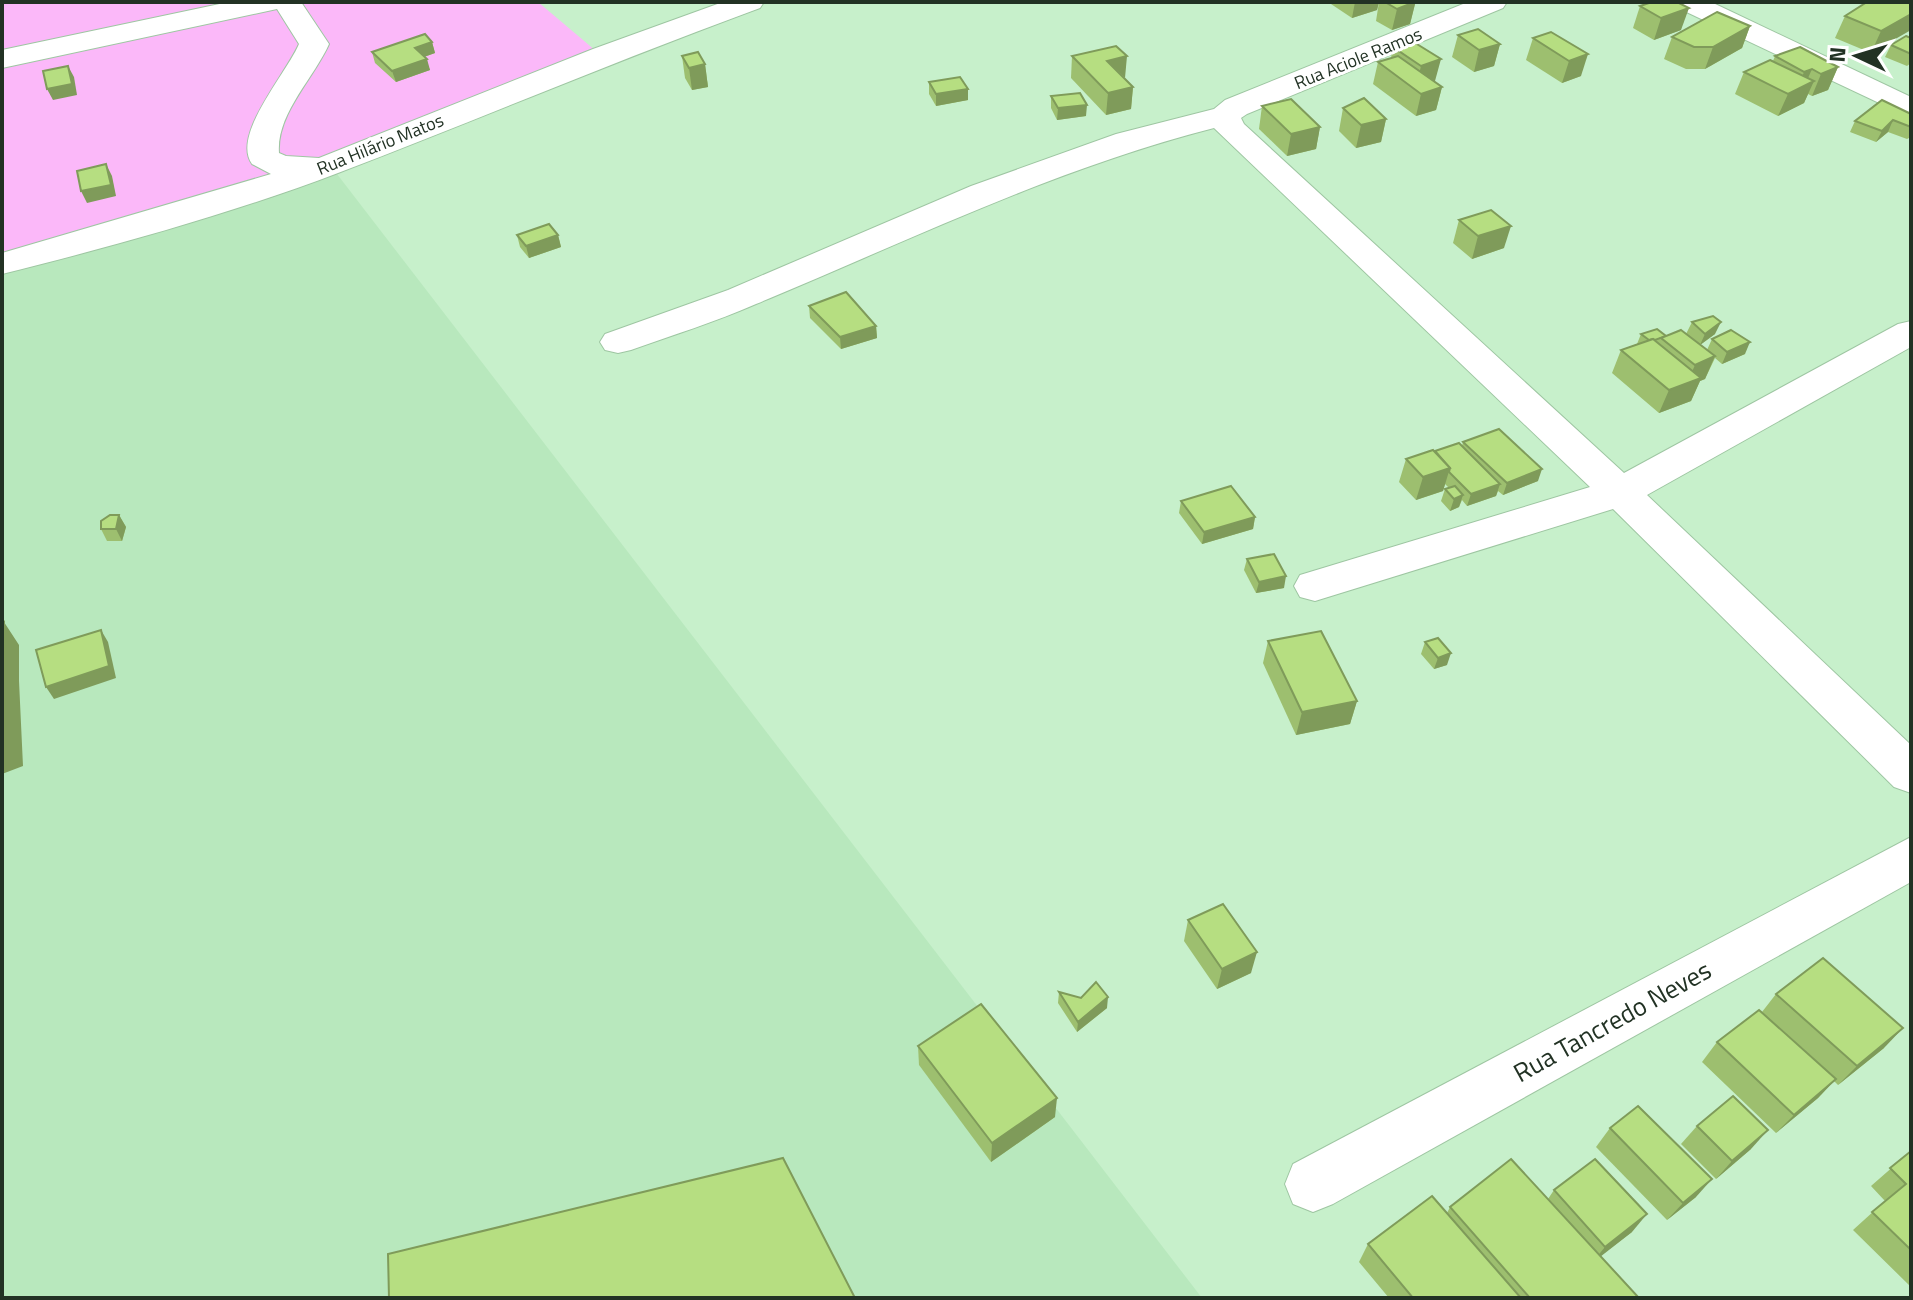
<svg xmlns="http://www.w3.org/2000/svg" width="1913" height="1300" font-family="'Titillium Web',sans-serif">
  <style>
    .built { fill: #b8e8bd }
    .green { fill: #fbb8f9 }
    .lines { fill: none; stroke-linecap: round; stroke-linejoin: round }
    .street-casing { stroke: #9ec6a2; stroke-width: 2 }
    .street { fill: #fff; fill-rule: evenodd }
    .wall { fill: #9dbf6f }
    .shaded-wall { fill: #7f9b5a }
    .building { fill: #b6de81; stroke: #7f9b5a; stroke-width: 2 }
    .labels { text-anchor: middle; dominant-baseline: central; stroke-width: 6; stroke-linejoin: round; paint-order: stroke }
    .far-street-label { font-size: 18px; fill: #223224; stroke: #fff }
    .near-street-label { font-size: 26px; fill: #223224; stroke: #fff }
  </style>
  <rect width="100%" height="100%" fill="#c7f0cb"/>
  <!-- built -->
  <polygon class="built" points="337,174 1202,1298 2,1298 2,273"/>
  <!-- green -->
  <polygon class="green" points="2,2 538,2 596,51 337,174 2,273"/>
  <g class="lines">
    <defs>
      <g id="street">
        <path d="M229,2H301L329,44C314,78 276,114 279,153L286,156L319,158L593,49L723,2H764L760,8C618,60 479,119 338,173C233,213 111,247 2,274V253L271,174L252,164C231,135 287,73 299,44L277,9L2,68V50Z"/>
        <path d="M1468,2H1507L1503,8L1247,114L1241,118L1244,124L1624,473L1898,324L1911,321V347L1647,495L1911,745V793L1894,787L1613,509L1315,601L1300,597L1294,586L1300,575L1590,487L1214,128C1054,169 908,241 756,304C715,322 673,335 631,350L618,353L605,350L600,342L605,334L728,290L971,186L1116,134L1214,109L1225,100Z"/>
        <polygon points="1674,2 1711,2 1911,97 1911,118 1678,8"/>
        <polygon points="1911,837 1911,882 1333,1204 1313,1212 1293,1204 1285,1184 1293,1164"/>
      </g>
    </defs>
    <!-- street casing -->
    <use href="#street" class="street-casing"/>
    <!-- street -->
    <use href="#street" class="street"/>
  </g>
  <!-- wall -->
  <g class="wall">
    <polygon points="1328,2 1379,2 1377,10 1352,18"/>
    <polygon points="1379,2 1417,2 1415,4 1410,24 1392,30 1376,21"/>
    <polygon points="1907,2 1871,53 1835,38 1845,16"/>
    <polygon points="1640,6 1681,30 1654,40 1633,28"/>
    <polygon points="1750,26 1742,48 1705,69 1686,69 1664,59 1672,37"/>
    <polygon points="1551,32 1581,76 1562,83 1526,60 1533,38"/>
    <polygon points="1458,35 1500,44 1494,66 1474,72 1452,57"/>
    <polygon points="1911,38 1911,63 1907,66 1885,57 1891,45"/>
    <polygon points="1412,41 1435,81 1434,82 1442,87 1436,110 1416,116 1373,84 1378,62 1391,58 1393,47"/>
    <polygon points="432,42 435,53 424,57 430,70 396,82 375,63 372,52"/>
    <polygon points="682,56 705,64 708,87 692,90 685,78"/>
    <polygon points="1072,56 1124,78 1133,87 1131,109 1106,115 1071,78"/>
    <polygon points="1775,56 1838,67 1828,90 1812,96 1808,94 1804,103 1778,116 1735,94 1744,72 1773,61"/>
    <polygon points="929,82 968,100 936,106 929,94"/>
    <polygon points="1051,96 1086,116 1057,120 1051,108"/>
    <polygon points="1262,106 1320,127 1316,149 1287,156 1259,129"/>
    <polygon points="1343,108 1386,119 1381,142 1356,148 1339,131"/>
    <polygon points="1911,114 1911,137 1907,139 1888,132 1876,142 1850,132 1855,121"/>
    <polygon points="1459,220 1504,248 1472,259 1453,243"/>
    <polygon points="517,235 558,235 561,247 529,258 520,247"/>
    <polygon points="809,306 876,326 877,338 841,349 810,318"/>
    <polygon points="1692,322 1715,334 1700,345 1707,350 1712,339 1745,354 1722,364 1715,358 1705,379 1700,381 1691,401 1659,413 1612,373 1621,350 1637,344 1641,334 1666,336 1686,334"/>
    <polygon points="1463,442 1538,481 1503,495 1498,491 1496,496 1467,506 1462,500 1459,507 1450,511 1441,501 1445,489 1449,488 1445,484 1443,491 1416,500 1399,482 1406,459 1462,446"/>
    <polygon points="1181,501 1255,517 1253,529 1202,544 1179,513"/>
    <polygon points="119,515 126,527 122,541 107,541 101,529"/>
    <polygon points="1247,559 1284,588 1256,593 1244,570"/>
    <polygon points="1268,641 1357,701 1350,724 1296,735 1263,663"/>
    <polygon points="1425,642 1447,665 1434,669 1421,654"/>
    <polygon points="1188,920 1251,973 1217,989 1184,941"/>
    <polygon points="1059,992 1081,998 1107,1008 1077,1032 1058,1003"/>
    <polygon points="1776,994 1884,1048 1838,1085 1834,1081 1818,1098 1776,1133 1702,1062 1717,1042 1762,1012"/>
    <polygon points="918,1046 1055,1117 991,1162 919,1065"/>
    <polygon points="1697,1126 1751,1149 1716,1179 1681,1144"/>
    <polygon points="1610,1128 1696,1197 1667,1220 1596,1147"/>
    <polygon points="1911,1151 1911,1287 1853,1230 1885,1201 1871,1186"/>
    <polygon points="1554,1190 1632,1232 1600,1256 1639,1298 1389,1298 1359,1262 1368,1244 1447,1213 1450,1207 1548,1199"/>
  </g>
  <!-- shaded-wall -->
  <g class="shaded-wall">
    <polygon points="1355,2 1379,2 1377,10 1352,18"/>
    <polygon points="1401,2 1417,2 1415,4 1410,24 1392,30 1397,9"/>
    <polygon points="1689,8 1681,30 1654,40 1661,18"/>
    <polygon points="1911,14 1911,30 1871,53 1881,31"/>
    <polygon points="1750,26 1742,48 1705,69 1713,47"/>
    <polygon points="432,42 435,53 418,59 415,48"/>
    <polygon points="1500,44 1494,66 1474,72 1479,50"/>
    <polygon points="1588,54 1581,76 1562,83 1569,61"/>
    <polygon points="1127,56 1125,78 1107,61"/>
    <polygon points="427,59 430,70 396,82 392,71"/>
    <polygon points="1441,59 1435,81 1416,88 1421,66"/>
    <polygon points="705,64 708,87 692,90 689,68"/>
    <polygon points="68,66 74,77 77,95 53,100 47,89"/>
    <polygon points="1838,67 1828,90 1812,96 1821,74"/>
    <polygon points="1812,69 1805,85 1814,81 1804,103 1778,116 1788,94 1797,90 1804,72"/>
    <polygon points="1133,87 1131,109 1106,115 1108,93"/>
    <polygon points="1442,87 1436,110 1416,116 1421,94"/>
    <polygon points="968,89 968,100 936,106 936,94"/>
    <polygon points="1087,105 1086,116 1057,120 1058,108"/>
    <polygon points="1386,119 1381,142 1356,148 1361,125"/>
    <polygon points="1893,120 1888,132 1876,142 1882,131"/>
    <polygon points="1320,127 1316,149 1287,156 1291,134"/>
    <polygon points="106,164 112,176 116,196 87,203 81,191"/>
    <polygon points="1511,226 1504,248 1472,259 1478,236"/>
    <polygon points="558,235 561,247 529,258 526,246"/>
    <polygon points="1721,322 1715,334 1700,345 1705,334"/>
    <polygon points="876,326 877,338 841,349 840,337"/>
    <polygon points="1750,342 1745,354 1722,364 1727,352"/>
    <polygon points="1715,356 1705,379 1700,381 1691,401 1659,413 1669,390 1687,383 1695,365"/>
    <polygon points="1450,468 1443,491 1416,500 1423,477"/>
    <polygon points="1542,469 1538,481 1503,495 1507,483"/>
    <polygon points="1500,484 1496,496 1467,506 1471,494"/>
    <polygon points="1463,495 1459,507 1450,511 1454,499"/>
    <polygon points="119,515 126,527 122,541 116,529"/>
    <polygon points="1255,517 1253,529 1202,544 1204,532"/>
    <polygon points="1286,576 1284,588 1256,593 1259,582"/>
    <polygon points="4,622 19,645 19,681 23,766 2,774 2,657"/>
    <polygon points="101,630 108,642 116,678 54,699 46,687"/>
    <polygon points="1451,653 1447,665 1434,669 1438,658"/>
    <polygon points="1357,701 1350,724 1296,735 1302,712"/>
    <polygon points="1257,952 1251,973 1217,989 1222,969"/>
    <polygon points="1108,997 1107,1008 1077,1032 1078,1022"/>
    <polygon points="1903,1028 1884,1048 1838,1085 1857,1066"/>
    <polygon points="1836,1079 1818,1098 1776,1133 1794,1115"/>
    <polygon points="1057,1098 1055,1117 991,1162 992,1143"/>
    <polygon points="1768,1130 1751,1149 1716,1179 1732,1161"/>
    <polygon points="1712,1179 1696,1197 1667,1220 1683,1203"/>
    <polygon points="1647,1214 1632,1232 1591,1264 1605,1247"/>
  </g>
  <!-- building -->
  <g class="building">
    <polygon points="1385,2 1415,2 1397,9"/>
    <polygon points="1652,2 1677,2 1689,8 1661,18 1640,6"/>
    <polygon points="1867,2 1907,2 1911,4 1911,14 1881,31 1845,16"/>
    <polygon points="1717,12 1750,26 1713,47 1694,47 1672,37"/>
    <polygon points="1478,29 1500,44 1479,50 1458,35"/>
    <polygon points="1551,32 1588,54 1569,61 1533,38"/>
    <polygon points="425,34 432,42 415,48 427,59 392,71 372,52"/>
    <polygon points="1906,36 1911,38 1911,54 1891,45"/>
    <polygon points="1412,41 1441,59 1421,66 1393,47"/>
    <polygon points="1116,46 1127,56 1107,61 1133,87 1108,93 1072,56"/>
    <polygon points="1800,47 1838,67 1821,74 1812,69 1804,72 1775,56"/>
    <polygon points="698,52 705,64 689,68 682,56"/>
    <polygon points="1398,56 1442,87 1421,94 1378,62"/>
    <polygon points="1770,60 1814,81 1788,94 1744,72"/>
    <polygon points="68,66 72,84 47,89 43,71"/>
    <polygon points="960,77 968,89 936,94 929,82"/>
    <polygon points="1080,93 1087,105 1058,108 1051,96"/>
    <polygon points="1364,98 1386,119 1361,125 1343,108"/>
    <polygon points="1291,99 1320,127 1291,134 1262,106"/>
    <polygon points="1882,100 1911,114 1911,127 1893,120 1882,131 1855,121"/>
    <polygon points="106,164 111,185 81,191 77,171"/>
    <polygon points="1491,210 1511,226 1478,236 1459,220"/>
    <polygon points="549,224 558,235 526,246 517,235"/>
    <polygon points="846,292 876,326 840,337 809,306"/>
    <polygon points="1713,316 1721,322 1705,334 1692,322"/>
    <polygon points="1657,329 1666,336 1655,340 1653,339 1649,340 1641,334"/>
    <polygon points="1681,330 1715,356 1695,365 1661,338"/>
    <polygon points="1731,330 1750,342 1727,352 1712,339"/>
    <polygon points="1653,339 1701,378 1669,390 1621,350"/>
    <polygon points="1499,429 1542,469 1507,483 1463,442"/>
    <polygon points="1459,443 1500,484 1471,494 1449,472 1450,468 1435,451"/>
    <polygon points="1433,450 1450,468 1423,477 1406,459"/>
    <polygon points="1231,486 1255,517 1204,532 1181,501"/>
    <polygon points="1455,486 1463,495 1454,499 1445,489"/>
    <polygon points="110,515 119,515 116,529 101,529 101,521"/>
    <polygon points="1274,554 1286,576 1259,582 1247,559"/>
    <polygon points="4,622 3,658 2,657 2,623"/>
    <polygon points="101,630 109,666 46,687 36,650"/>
    <polygon points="1321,631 1357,701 1302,712 1268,641"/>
    <polygon points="1438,638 1451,653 1438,658 1425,642"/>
    <polygon points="1223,904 1257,952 1222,969 1188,920"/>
    <polygon points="1823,958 1903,1028 1857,1066 1776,994"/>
    <polygon points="1096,982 1108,997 1078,1022 1059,992 1081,998"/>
    <polygon points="981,1004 1057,1098 992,1143 918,1046"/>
    <polygon points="1759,1010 1836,1079 1794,1115 1717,1042"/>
    <polygon points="1733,1096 1768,1130 1732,1161 1697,1126"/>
    <polygon points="1638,1106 1712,1179 1683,1203 1610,1128"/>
    <polygon points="1911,1151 1911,1250 1872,1212 1906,1184 1890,1168"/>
    <polygon points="783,1158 855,1298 389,1298 388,1254"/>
    <polygon points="1511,1159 1639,1298 1530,1298 1450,1207"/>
    <polygon points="1595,1159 1647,1214 1605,1247 1554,1190"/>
    <polygon points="1432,1196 1521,1298 1413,1298 1368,1244"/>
  </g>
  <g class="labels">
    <!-- far-street labels -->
    <g class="far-street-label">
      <text transform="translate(1358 58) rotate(-22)">Rua Aciole Ramos</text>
      <text transform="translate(380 144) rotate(-22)">Rua Hilário Matos</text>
    </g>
    <!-- near-street labels -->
    <g class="near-street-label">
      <text transform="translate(1612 1021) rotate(-29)">Rua Tancredo Neves</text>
    </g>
  </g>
  <!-- border -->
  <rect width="1913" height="1300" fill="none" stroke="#223224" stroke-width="8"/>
  <!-- north arrow -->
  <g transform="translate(1857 56) rotate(274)" stroke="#ffffff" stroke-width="6" paint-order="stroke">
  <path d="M0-6L14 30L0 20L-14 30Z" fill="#223224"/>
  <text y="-12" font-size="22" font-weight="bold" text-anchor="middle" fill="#223224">N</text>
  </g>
</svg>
